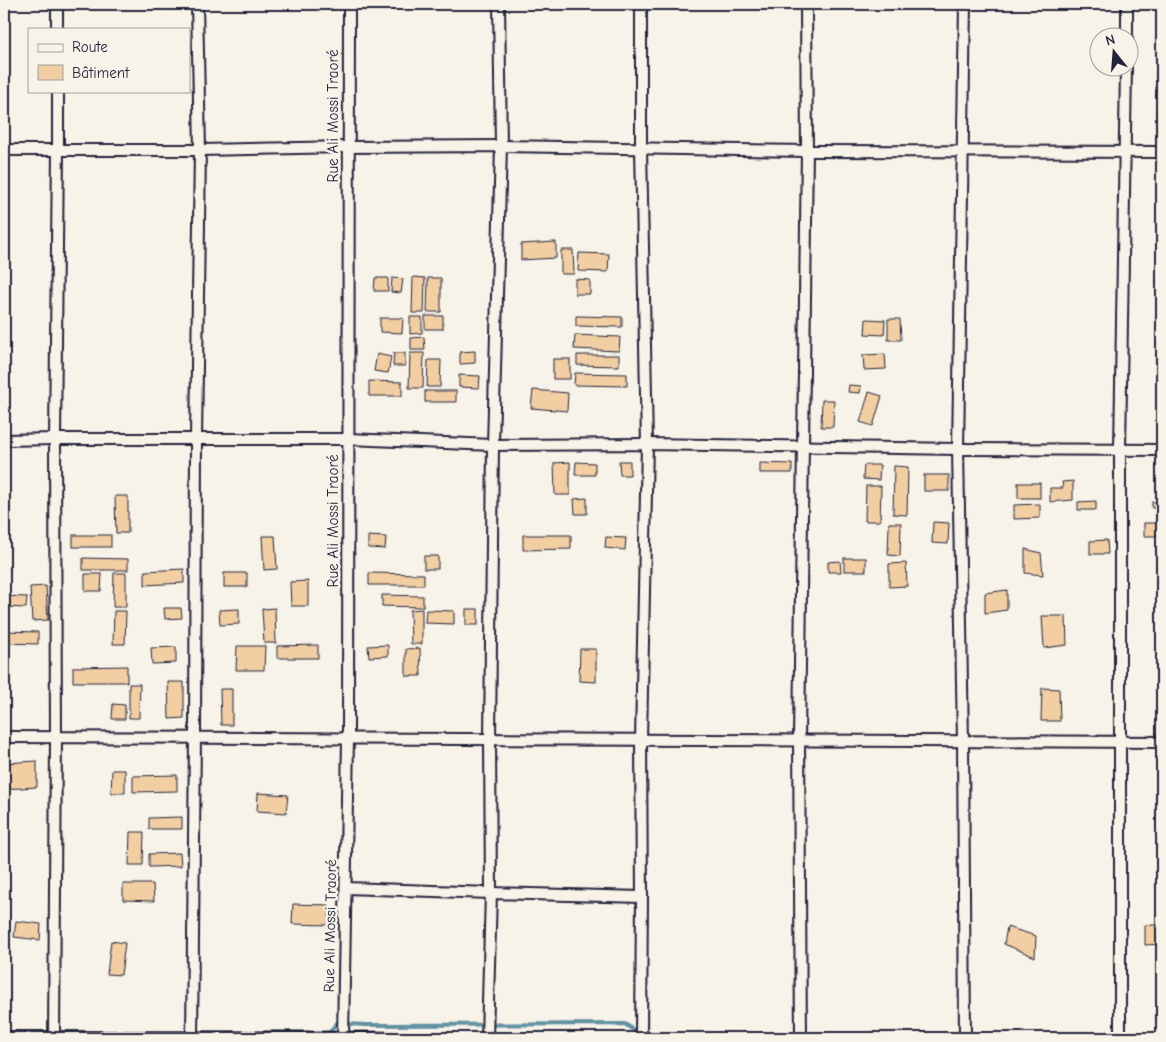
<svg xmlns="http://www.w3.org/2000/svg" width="1166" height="1042" font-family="'Comic Neue',sans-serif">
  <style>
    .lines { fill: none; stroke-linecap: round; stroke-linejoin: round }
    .stream { stroke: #6292a2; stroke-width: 4 }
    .building { fill: #f2cea3; stroke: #22223b }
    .street-casing { stroke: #22223b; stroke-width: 14 }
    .street { stroke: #f7f3e8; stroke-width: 10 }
    .labels { text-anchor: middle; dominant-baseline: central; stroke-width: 5; stroke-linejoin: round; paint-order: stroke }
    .street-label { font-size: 15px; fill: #22223b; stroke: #f7f3e8 }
  </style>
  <rect width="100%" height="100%" fill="#f7f3e8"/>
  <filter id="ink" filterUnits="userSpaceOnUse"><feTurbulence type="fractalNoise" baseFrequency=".02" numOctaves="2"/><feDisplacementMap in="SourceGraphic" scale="10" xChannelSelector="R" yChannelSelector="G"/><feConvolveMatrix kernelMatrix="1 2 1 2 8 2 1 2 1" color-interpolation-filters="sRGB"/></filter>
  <g filter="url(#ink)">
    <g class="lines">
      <!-- stream -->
      <polyline class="stream" points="332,1036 331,1030 337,1023 364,1025 625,1024 639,1034"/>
    </g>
    <!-- building -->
    <g class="building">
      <polygon points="556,242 556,258 521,260 521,244"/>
      <polygon points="561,250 573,250 574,274 561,274"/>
      <polygon points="579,253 609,254 608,272 578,271"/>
      <polygon points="413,277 425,278 424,313 412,313"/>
      <polygon points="375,278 388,278 388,291 374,291"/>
      <polygon points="392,278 403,279 401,293 391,292"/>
      <polygon points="428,278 441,278 441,312 427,312"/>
      <polygon points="575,279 590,280 590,294 575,294"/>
      <rect x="425" y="316" width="18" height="13"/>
      <polygon points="576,316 622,317 622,327 576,326"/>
      <polygon points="410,317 422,317 422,333 410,334"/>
      <polygon points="380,318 403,318 402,333 380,332"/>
      <polygon points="866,319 885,320 884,335 865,334"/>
      <polygon points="888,319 900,319 901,340 888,340"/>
      <polygon points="575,335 620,337 619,351 574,349"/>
      <polygon points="424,337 425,350 411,350 411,338"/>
      <polygon points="475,351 475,363 460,364 460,352"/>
      <polygon points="394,353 405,353 405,366 393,366"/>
      <polygon points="410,353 424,353 423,388 409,388"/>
      <polygon points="377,354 391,357 388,373 374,371"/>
      <polygon points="885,354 886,369 864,370 863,355"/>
      <polygon points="577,355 619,355 619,366 577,365"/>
      <rect x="553" y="359" width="17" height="20"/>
      <polygon points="428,360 441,360 440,387 427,387"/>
      <polygon points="575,373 627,374 627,386 574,385"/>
      <polygon points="459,375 480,376 479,388 459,387"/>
      <polygon points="369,381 402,382 402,396 369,396"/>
      <polygon points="849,385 861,386 860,393 848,392"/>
      <polygon points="533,390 568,393 567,411 531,408"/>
      <rect x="425" y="391" width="31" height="11"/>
      <polygon points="869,392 882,396 873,426 860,422"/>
      <polygon points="822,400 834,400 833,427 821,427"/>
      <polygon points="619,461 630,461 630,475 620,475"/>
      <polygon points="570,462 570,495 555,495 554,463"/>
      <polygon points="576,462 595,463 595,475 575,475"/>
      <polygon points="760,463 792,464 792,473 760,473"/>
      <polygon points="864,465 880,465 879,480 863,479"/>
      <polygon points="894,466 908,467 907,515 893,514"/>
      <rect x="924" y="475" width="25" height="16"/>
      <polygon points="1073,481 1073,500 1050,502 1050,488 1063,488 1062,482"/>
      <rect x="1018" y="483" width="22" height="15"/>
      <polygon points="866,486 881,486 880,521 865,521"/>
      <polygon points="115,496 128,496 128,533 116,533"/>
      <polygon points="587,498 587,514 575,514 574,499"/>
      <polygon points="1096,501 1096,510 1078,510 1078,502"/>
      <rect x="1152" y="502" width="10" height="6"/>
      <polygon points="1040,504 1040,518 1014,519 1014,505"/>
      <polygon points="933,522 949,523 948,544 932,543"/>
      <polygon points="889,523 901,523 900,556 888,555"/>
      <rect x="1144" y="523" width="18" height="13"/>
      <rect x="73" y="535" width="38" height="12"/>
      <polygon points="523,535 571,535 571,549 523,550"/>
      <polygon points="262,536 275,536 277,569 264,570"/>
      <polygon points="368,536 386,537 385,549 368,548"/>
      <polygon points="606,537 626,538 625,550 605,548"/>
      <polygon points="1107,540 1108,554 1090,554 1090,541"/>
      <polygon points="1025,549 1041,553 1043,575 1025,573"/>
      <rect x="424" y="556" width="14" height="13"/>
      <polygon points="83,558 128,559 128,570 83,570"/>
      <rect x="844" y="558" width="22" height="13"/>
      <polygon points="840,561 841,572 828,572 828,562"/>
      <polygon points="906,563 907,586 889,587 889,564"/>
      <polygon points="184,569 184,583 145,585 145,571"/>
      <polygon points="114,573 126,573 126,607 113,607"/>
      <rect x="224" y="573" width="23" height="14"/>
      <polygon points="369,573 424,574 424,585 369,585"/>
      <polygon points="85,574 102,574 101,591 85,591"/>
      <polygon points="308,581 308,606 291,606 290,582"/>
      <polygon points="46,586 48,620 32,621 30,587"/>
      <polygon points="1007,590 1007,610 985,613 985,593"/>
      <polygon points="382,595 423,596 423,607 382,606"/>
      <polygon points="4,596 27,597 26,608 4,607"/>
      <polygon points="164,608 181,608 182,618 165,619"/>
      <polygon points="275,608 276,643 264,643 262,609"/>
      <polygon points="239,609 239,624 220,625 219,610"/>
      <polygon points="422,609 422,644 411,644 410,610"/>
      <rect x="466" y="609" width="12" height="16"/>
      <polygon points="426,610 454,611 454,624 425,623"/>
      <polygon points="114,611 126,611 125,644 113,644"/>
      <polygon points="1042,616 1066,616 1067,645 1044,648"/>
      <polygon points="4,631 38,632 38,644 4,643"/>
      <polygon points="318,645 318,658 277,658 277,646"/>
      <polygon points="388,645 388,656 369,657 368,646"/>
      <polygon points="237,646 265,646 264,670 236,670"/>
      <polygon points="176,647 176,663 152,664 151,648"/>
      <polygon points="420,648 421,676 406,676 406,649"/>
      <polygon points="580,649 596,649 596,682 579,681"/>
      <polygon points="127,666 127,682 73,682 73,667"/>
      <polygon points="168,682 184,682 184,718 169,719"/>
      <polygon points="129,684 140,684 139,718 129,718"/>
      <polygon points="1042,688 1059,689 1060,721 1041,721"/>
      <polygon points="220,689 232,689 232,725 221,725"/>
      <polygon points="113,704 125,705 125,719 112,719"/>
      <polygon points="37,761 37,787 4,789 4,763"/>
      <polygon points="112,770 125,770 125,793 111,793"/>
      <polygon points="177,775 177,791 133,792 133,776"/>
      <polygon points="258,793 288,795 286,813 257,811"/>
      <polygon points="182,817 182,829 149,829 149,818"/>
      <polygon points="130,832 144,832 143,865 129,865"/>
      <polygon points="180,853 181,866 149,867 149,854"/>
      <polygon points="123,884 153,884 154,901 123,900"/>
      <polygon points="293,904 329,905 329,925 292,924"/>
      <polygon points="16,921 41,924 40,940 14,937"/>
      <polygon points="1145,925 1162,925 1162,944 1145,945"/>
      <polygon points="1007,927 1036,936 1035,957 1004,944"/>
      <polygon points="111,941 125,943 121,975 107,974"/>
    </g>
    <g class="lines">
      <defs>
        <g id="street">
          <polyline points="57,4 57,29"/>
          <polyline points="1127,38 1127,4"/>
          <polyline points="4,150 200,150 348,147 501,146 807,151 1162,152"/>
          <polyline points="4,440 55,439 348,439 493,445 647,444 958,449 1162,450"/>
          <polyline points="4,737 1162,742"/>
          <polyline points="346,888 491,893 642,897"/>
          <polyline points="4,1037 432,1038"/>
          <polyline points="192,1037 195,738 196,440 200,150 197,4"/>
          <polyline points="54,1038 56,738 55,439 58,150 58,91"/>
          <polyline points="343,1038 348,738 349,4"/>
          <polyline points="487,1038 491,893 490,739 493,445 501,146 499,4"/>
          <polyline points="641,1038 642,897 641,740 647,444 641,148 641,4"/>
          <polyline points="801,1038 799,739 807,151 806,4"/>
          <polyline points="965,1038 963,742 958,449 965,4"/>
          <polyline points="1120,1038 1120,449 1126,68"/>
        </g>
      </defs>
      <!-- street casing -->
      <use href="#street" class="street-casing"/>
      <!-- street -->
      <use href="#street" class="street"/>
    </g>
  </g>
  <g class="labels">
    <!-- street labels -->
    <g class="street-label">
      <text transform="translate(333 116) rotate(-90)">Rue Ali Mossi Traoré</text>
      <text transform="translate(333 521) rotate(-90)">Rue Ali Mossi Traoré</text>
      <text transform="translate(330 926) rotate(-89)">Rue Ali Mossi Traoré</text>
    </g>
  </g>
  <!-- margin -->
  <rect width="1166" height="1042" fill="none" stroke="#f7f3e8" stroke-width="20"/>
  <rect x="10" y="10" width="1146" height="1022" fill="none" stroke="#22223b" stroke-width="2" filter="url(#ink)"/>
  <!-- legend -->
  <rect x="28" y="28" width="162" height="65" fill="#f7f3e8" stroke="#a29fa3"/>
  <rect x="38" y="44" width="25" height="8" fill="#f7f3e8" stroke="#a29fa3"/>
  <text x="72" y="52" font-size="15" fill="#22223b">Route</text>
  <rect x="38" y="65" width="25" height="15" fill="#f2cea3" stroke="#a29fa3"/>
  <text x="72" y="78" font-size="15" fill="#22223b">Bâtiment</text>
  <!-- north arrow -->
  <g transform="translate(1114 52) rotate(343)"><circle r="24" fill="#f7f3e8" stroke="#a29fa3"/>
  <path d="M0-4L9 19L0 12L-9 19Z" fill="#22223b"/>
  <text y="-8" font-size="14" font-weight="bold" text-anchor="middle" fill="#22223b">N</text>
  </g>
</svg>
